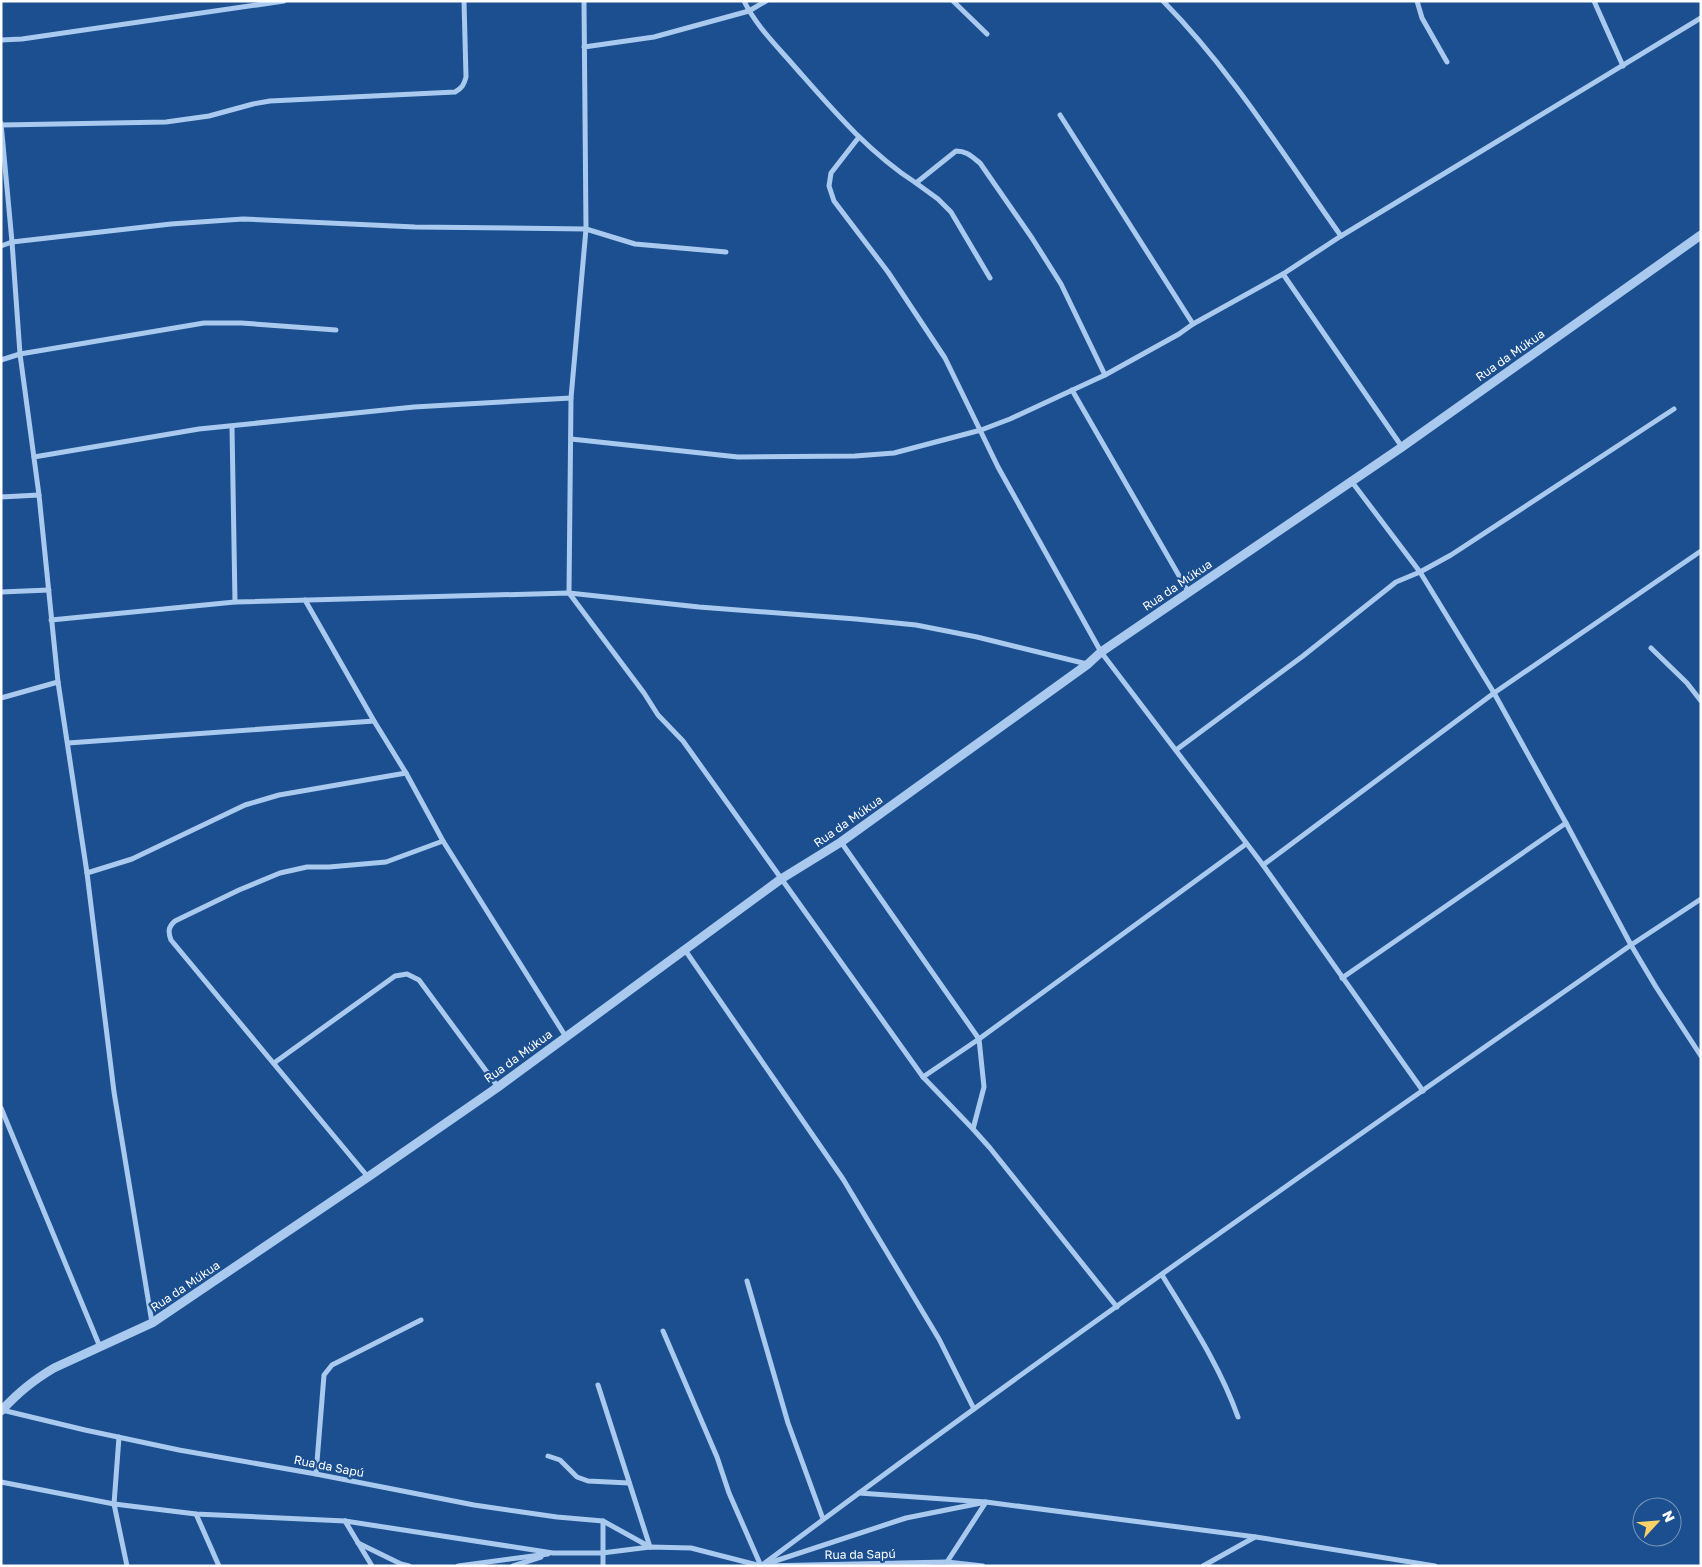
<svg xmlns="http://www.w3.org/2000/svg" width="1702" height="1567" font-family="'Golos Text',sans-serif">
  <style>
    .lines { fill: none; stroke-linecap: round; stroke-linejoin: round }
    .minor { stroke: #a9c9ee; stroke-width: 5 }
    .tertiary { stroke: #a9c9ee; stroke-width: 9 }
    .labels { text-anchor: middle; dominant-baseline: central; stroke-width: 4.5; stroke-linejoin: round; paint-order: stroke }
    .street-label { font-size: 12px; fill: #fff; stroke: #1b4f8f }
  </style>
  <rect width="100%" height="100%" fill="#1b4f8f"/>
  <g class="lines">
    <!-- minor -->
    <g class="minor">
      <polyline points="584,1 586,229 571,398 569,593 644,693 658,715 683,741 923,1077 973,1129 990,1148 1117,1307"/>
      <path d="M744,1C756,26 777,46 795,67C832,109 868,152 916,183L956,151C967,151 972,157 980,163L1032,238L1061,284L1105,375"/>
      <polyline points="953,1 987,34"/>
      <path d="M1163,1C1232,71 1284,156 1341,236"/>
      <polyline points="1417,1 1422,18 1447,62"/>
      <polyline points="1594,1 1623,66"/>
      <polyline points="1,40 22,39 284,1"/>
      <polyline points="584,47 654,37 749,11 766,1"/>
      <polyline points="1060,115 1193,324"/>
      <polyline points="1,123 12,242 20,354 39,495 58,682 87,873 114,1092 152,1323"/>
      <path d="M2,125L166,122L209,116L253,104L270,101L455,92C462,88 464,85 466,77L464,1"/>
      <polyline points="859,137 831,173 829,186 834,201 888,272 945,358 998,467 1101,652 1263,865 1423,1091"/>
      <polyline points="916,183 938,199 951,212 990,278"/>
      <polyline points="1,246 12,242 171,224 243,219 415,227 586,229 635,244 726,252"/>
      <polyline points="1283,274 1402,447"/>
      <polyline points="1,360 20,354 204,323 241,323 336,330"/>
      <polyline points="1072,390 1189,593"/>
      <polyline points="232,427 235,602"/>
      <polyline points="571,439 738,457 855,456 894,453 981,430 1010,419 1105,375 1179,334 1193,324 1283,274 1341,236 1701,18"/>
      <polyline points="34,457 199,429 414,407 571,398"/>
      <polyline points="1352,482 1420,572 1494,693 1566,823 1631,945 1656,987 1701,1056"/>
      <polyline points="1,497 39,495"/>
      <polyline points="1,592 49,590"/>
      <polyline points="305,600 374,721 406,773 443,841 566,1037"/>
      <polyline points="51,620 235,602 569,593 699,607 856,619 916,625 977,637 1087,664"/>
      <polyline points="1651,648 1687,683 1701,701"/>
      <polyline points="1,698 58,682"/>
      <polyline points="68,743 374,721"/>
      <polyline points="1176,750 1303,656 1396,582 1420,572 1451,555 1674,409"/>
      <polyline points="841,842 979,1039 984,1087 973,1129"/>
      <polyline points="1263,865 1494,693 1701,551"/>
      <polyline points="87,873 132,859 245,805 279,795 406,773"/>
      <polyline points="685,950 843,1179 939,1339 974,1409"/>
      <polyline points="1342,978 1566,823"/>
      <polyline points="274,1063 395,976 407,974 419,980 498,1087"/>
      <polyline points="923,1077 979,1039 1246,844"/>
      <polyline points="1,1108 100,1347"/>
      <path d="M368,1177L171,940C168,932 168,927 175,921L239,890L280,873L307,867H329L386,862L443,841"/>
      <path d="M1162,1275C1190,1321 1220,1366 1238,1417"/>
      <polyline points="747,1281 788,1423 823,1519"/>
      <polyline points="663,1331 717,1457 729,1493 761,1566"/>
      <polyline points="598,1385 650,1547"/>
      <polyline points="2,1410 85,1430 179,1450 316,1474 474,1505 557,1517 603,1521 650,1547"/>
      <polyline points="119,1437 114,1504 127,1566"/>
      <polyline points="548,1456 560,1460 577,1477 588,1481 629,1483"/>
      <polyline points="316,1474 324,1375 332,1365 421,1320"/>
      <polyline points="1,1482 114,1504 196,1514 345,1521 553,1553 602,1553 650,1547 691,1548 761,1566 947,1562 983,1566"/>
      <polyline points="859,1493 986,1502 947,1562"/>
      <polyline points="196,1514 219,1566"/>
      <polyline points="345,1521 372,1566"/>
      <polyline points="358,1543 401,1564 409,1566"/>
      <polyline points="766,1564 906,1518 986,1502 1256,1537 1435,1566"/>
      <polyline points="458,1566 548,1554"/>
      <polyline points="513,1566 541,1557"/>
      <polyline points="603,1566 603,1521"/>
      <path d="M761,1566C1046,1352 1339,1149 1631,945L1701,899"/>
      <polyline points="1203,1566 1255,1537"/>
    </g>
    <!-- tertiary -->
    <path class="tertiary" d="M1,1411C18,1393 32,1381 54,1368L152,1323L368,1177L498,1087L781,879L841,842L1088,664L1101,652L1402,447L1701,235"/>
  </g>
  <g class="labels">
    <!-- street labels -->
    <g class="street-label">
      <text transform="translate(1510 355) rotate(-35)">Rua da Múkua</text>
      <text transform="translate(1177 585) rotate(-34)">Rua da Múkua</text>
      <text transform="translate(848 821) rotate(-35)">Rua da Múkua</text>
      <text transform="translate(518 1056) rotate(-36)">Rua da Múkua</text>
      <text transform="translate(185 1286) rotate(-34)">Rua da Múkua</text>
      <text transform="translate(329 1466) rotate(11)">Rua da Sapú</text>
      <text transform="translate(860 1554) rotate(-1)">Rua da Sapú</text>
    </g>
  </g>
  <!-- border -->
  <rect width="1702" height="1567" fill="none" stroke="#ffffff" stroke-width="5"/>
  <!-- north arrow -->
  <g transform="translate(1657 1522) rotate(64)"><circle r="24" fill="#1b4f8f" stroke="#7695bc"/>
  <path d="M0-4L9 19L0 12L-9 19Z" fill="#ffd166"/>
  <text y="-8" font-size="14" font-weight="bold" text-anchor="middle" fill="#ffffff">N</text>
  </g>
</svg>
